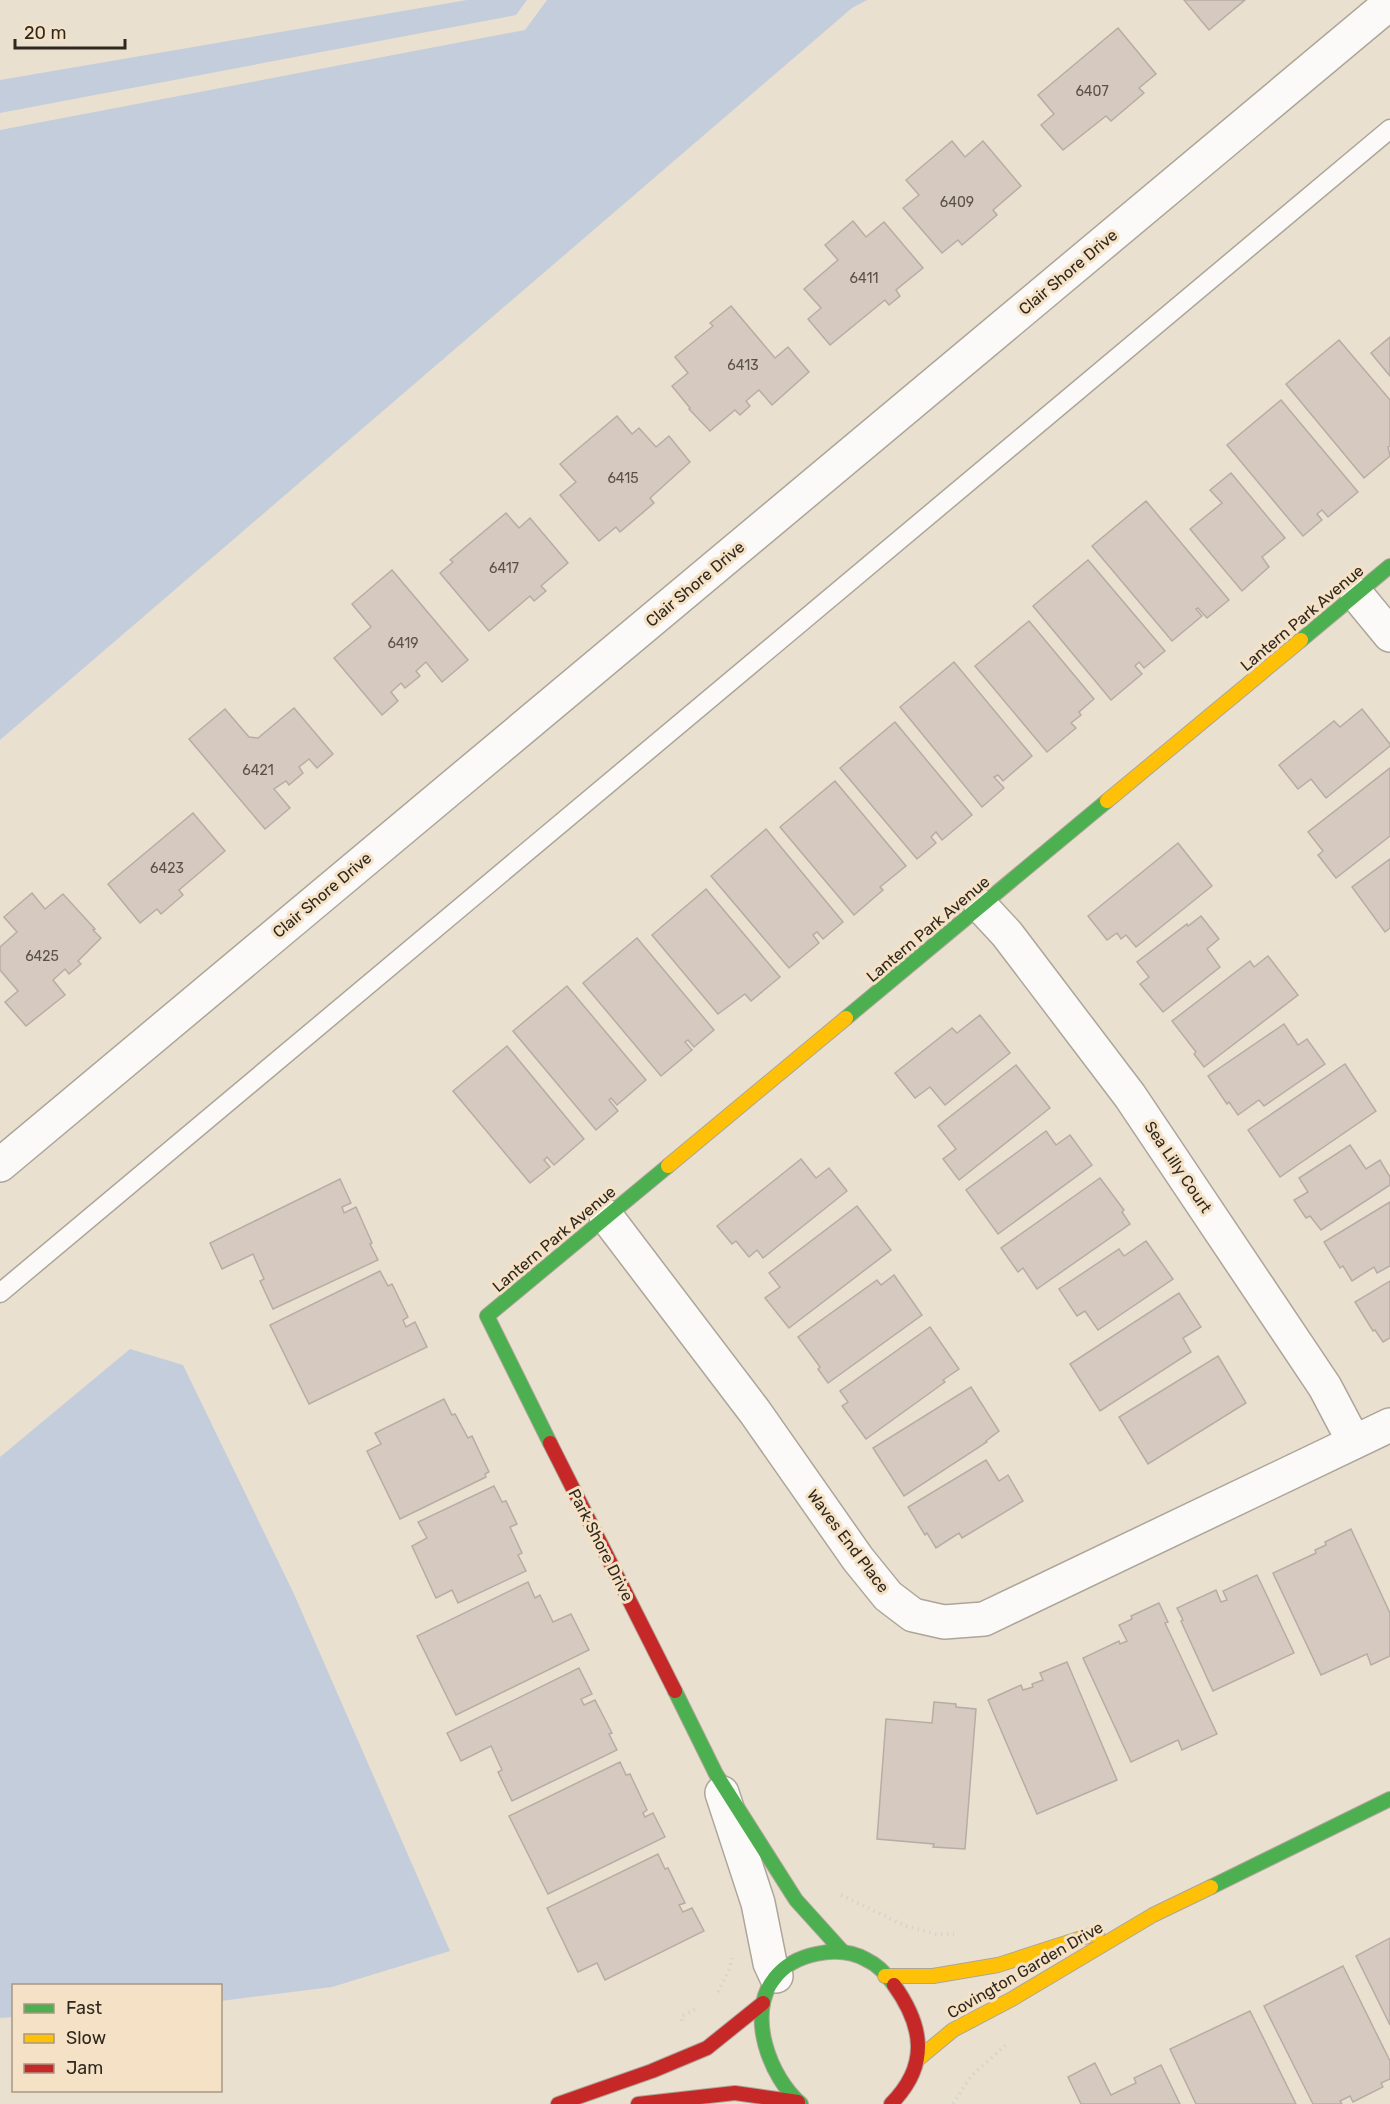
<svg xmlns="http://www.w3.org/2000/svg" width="1390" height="2104" font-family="Rubik,sans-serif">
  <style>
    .water { fill: #c4cddb }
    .building { fill: #d5c9c0; stroke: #b7ada4; stroke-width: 1.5 }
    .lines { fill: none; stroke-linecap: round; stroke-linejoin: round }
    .lane-casing { stroke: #aca599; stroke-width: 21 }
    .street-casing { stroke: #aca599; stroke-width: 36 }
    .fast-casing { stroke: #aca599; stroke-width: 16 }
    .slow-casing { stroke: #aca599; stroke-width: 16 }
    .jam-casing { stroke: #aca599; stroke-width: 16 }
    .path { stroke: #d7d4cf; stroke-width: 4; stroke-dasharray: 1.5 4.5; stroke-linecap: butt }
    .lane { stroke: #fcfaf8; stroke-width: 18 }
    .street { stroke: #fcfaf8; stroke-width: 33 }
    .fast { stroke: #4caf50; stroke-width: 14 }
    .slow { stroke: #ffc107; stroke-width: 14 }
    .jam { stroke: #c62828; stroke-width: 14 }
    .labels { text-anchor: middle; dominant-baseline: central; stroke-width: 6; stroke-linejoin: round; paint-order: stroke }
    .number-label { font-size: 14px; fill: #5a5248 }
    .street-label { font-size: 16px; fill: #2f281e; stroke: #f5e2c6 }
  </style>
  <rect width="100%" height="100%" fill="#eae0d0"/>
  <!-- water -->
  <g class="water">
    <polygon points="467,0 527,0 516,15 0,113 0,80"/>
    <polygon points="547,0 867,0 852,8 0,740 0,130 525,30"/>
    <polygon points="130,1349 183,1365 294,1594 450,1951 332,1987 221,2001 220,1986 14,1986 13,2017 0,2018 0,1457"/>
  </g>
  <!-- building -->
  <g class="building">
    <polygon points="1184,0 1245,0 1209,30"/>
    <polygon points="1118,28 1156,74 1139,88 1144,93 1111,121 1106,116 1063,150 1041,125 1054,114 1038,95"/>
    <polygon points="952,141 965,157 983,141 1021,186 993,210 997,215 962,245 958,240 942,253 903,208 919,195 906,180"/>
    <polygon points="853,221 866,237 884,222 923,268 896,290 900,296 889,305 885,300 830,345 808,319 821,308 804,289 838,260 825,245"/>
    <polygon points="731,306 775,358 788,347 809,372 772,405 759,390 746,401 750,406 740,415 735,410 710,431 689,409 690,408 672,386 688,373 675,357 713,326 710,323"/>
    <polygon points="1390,337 1390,376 1371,353"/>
    <polygon points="1339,340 1390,400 1390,446 1388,447 1390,456 1364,478 1286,384"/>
    <polygon points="1281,400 1358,492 1328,517 1322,510 1317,514 1322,520 1303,536 1227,445"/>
    <polygon points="617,416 632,434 639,428 656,447 669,436 690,462 650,498 654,503 620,532 616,527 599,541 560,495 576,482 560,464"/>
    <polygon points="1231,473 1285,538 1262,557 1269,567 1242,591 1190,529 1222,503 1210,490"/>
    <polygon points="1146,501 1229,600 1207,618 1198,608 1196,609 1202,616 1172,641 1092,546"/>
    <polygon points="506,513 519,528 530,518 568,563 541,586 546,591 534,601 530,596 489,631 440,573 453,562 450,560"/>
    <polygon points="1088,560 1165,651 1144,668 1139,662 1135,666 1142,674 1111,700 1033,606"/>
    <polygon points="392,570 468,660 442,682 426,662 416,671 420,676 405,688 401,683 391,692 398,701 382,715 334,658 371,627 352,604"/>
    <polygon points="1029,621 1094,699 1079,712 1081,715 1071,723 1076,728 1047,752 975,666"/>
    <polygon points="954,662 1032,756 1003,781 998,775 994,777 1004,788 982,807 900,707"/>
    <polygon points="294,708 333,754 317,768 309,759 299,767 303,773 289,785 286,781 274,789 290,808 265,829 189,739 225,709 249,737 258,738"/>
    <polygon points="1362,709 1390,744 1390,746 1326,798 1311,779 1298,789 1279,765 1334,721 1340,727"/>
    <polygon points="895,722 972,815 942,840 936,832 931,837 936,843 917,859 840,768"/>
    <polygon points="1390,768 1390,836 1336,878 1318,855 1323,851 1308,832"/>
    <polygon points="835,781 906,866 880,887 883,890 854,915 780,827"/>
    <polygon points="193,813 225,851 179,890 183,895 161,914 157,909 140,923 108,884"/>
    <polygon points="766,829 843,922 823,939 817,932 813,935 819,943 789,968 711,876"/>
    <polygon points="1178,843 1212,886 1136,947 1126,935 1121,939 1117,933 1107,940 1088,916"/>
    <polygon points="1390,859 1390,928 1385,932 1352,887"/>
    <polygon points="706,889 780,977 751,1001 745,994 718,1014 652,935"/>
    <polygon points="32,893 45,909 63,894 95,929 93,930 101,938 78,961 81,964 69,974 65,969 53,980 65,995 26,1026 5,1002 18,991 0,970 0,947 17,932 4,917"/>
    <polygon points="1201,916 1219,939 1207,949 1220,967 1163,1012 1140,984 1149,977 1137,962 1187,924 1188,926"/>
    <polygon points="637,938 714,1030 694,1047 688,1040 685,1042 692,1050 661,1076 583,983"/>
    <polygon points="1268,956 1298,995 1204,1067 1194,1054 1196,1052 1172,1021 1250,961 1254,967"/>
    <polygon points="567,986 646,1080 617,1105 611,1098 609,1100 618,1111 596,1130 513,1031"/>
    <polygon points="980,1015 1010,1053 945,1105 930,1087 915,1098 895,1073 952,1028 957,1033"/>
    <polygon points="1284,1024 1298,1045 1307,1039 1325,1064 1264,1106 1259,1100 1238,1115 1229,1102 1227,1104 1208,1076"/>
    <polygon points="507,1046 584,1139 554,1165 547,1157 544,1160 550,1167 530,1183 453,1091"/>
    <polygon points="1345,1064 1376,1111 1280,1177 1248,1130"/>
    <polygon points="1016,1065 1050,1108 959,1180 943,1159 956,1149 938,1126"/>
    <polygon points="1046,1131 1056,1145 1070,1135 1092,1165 998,1234 966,1190"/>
    <polygon points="1350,1145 1366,1169 1380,1160 1390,1177 1390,1185 1321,1230 1310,1216 1306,1218 1294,1200 1308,1192 1299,1178"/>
    <polygon points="801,1159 816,1178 829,1168 847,1191 763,1258 757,1250 749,1257 736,1241 732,1244 717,1226"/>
    <polygon points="1100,1178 1124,1210 1122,1212 1130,1224 1037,1289 1023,1268 1018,1272 1001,1248"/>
    <polygon points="340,1179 351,1203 342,1207 344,1213 356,1207 372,1243 370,1244 378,1260 273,1309 260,1281 264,1279 253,1254 222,1269 210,1243"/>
    <polygon points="1390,1202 1390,1266 1377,1273 1374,1267 1352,1281 1343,1266 1340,1268 1324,1242"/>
    <polygon points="857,1206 891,1250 789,1328 765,1298 780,1287 769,1273"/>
    <polygon points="1146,1241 1173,1279 1098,1330 1085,1311 1077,1316 1059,1289 1119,1249 1124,1256"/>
    <polygon points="380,1271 388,1286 392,1284 408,1317 403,1320 406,1327 415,1322 427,1347 309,1404 270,1325"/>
    <polygon points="894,1275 922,1315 828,1383 818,1369 820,1367 798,1337 877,1280 881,1285"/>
    <polygon points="1390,1281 1390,1338 1383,1342 1375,1330 1373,1331 1355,1302"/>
    <polygon points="1179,1293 1201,1327 1183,1338 1191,1352 1100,1411 1070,1364"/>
    <polygon points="930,1327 959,1369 943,1380 945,1382 866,1439 842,1406 848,1402 840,1391"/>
    <polygon points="1218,1356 1246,1403 1148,1464 1119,1417"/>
    <polygon points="971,1387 999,1431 986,1441 987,1442 904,1496 873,1448"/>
    <polygon points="444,1399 452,1415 455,1414 468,1438 472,1436 489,1472 485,1474 486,1477 400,1519 367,1451 381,1444 375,1433"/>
    <polygon points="986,1460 999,1481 1008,1475 1023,1501 962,1538 959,1533 936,1548 927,1533 925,1535 908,1507"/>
    <polygon points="494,1486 502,1502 506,1501 517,1524 510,1527 522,1553 518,1555 526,1571 458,1603 452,1590 436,1598 412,1546 427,1538 418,1522"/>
    <polygon points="1351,1529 1390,1613 1390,1656 1371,1665 1367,1654 1321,1675 1273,1573 1316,1553 1315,1550 1326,1545 1325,1542"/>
    <polygon points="1257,1575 1294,1653 1213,1691 1181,1621 1183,1620 1177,1608 1216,1590 1221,1602 1227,1600 1223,1591"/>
    <polygon points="528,1582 535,1598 540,1595 553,1622 571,1614 589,1650 456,1715 417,1636"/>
    <polygon points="1159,1603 1168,1622 1165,1623 1217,1734 1182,1750 1178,1740 1131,1762 1083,1658 1119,1641 1120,1644 1127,1641 1119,1625 1132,1619 1131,1616"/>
    <polygon points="1067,1662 1117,1780 1037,1814 988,1700 1021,1685 1023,1690 1033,1687 1032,1684 1043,1680 1040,1673"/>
    <polygon points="579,1668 592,1694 581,1699 584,1705 595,1700 612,1733 609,1734 617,1750 512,1801 498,1772 502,1770 491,1746 461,1761 447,1733"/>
    <polygon points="934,1702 956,1704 956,1707 976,1709 965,1849 933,1847 934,1844 877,1839 886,1719 932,1723"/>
    <polygon points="620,1762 626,1775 630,1774 647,1810 643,1813 645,1817 653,1813 665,1837 548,1894 509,1816"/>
    <polygon points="658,1854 665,1869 668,1868 685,1903 679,1905 683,1912 692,1908 704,1931 605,1980 597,1963 578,1972 547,1908"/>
    <polygon points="1390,1938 1390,2025 1356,1956"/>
    <polygon points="1343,1966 1390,2061 1390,2079 1381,2083 1383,2087 1353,2102 1350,2096 1340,2101 1342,2104 1313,2104 1264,2006"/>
    <polygon points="1250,2011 1296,2104 1196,2104 1170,2049"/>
    <polygon points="1095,2063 1111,2095 1136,2083 1134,2078 1161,2065 1180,2104 1081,2104 1068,2077"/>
  </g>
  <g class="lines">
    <defs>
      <polyline id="lane" points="0,1293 1390,129"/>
      <g id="street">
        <polyline points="1357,595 1390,635"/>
        <polyline points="981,906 1007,934 1130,1096 1325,1387 1354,1442"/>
        <polyline points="0,1165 1390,3"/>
        <polyline points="606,1216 755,1412 858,1559 888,1596 913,1615 944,1622 984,1619 1390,1425"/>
        <polyline points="722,1793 758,1903 770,1963 776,1976"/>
      </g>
      <g id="fast">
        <polyline points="1301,640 1390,566"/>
        <polyline points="846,1018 1107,801"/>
        <polyline points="550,1443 487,1316 668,1166"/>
        <polyline points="675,1691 716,1774 796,1900 843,1952"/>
        <polyline points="1211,1887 1390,1799"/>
        <path d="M801,2104C770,2078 746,2014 774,1979C793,1953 839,1944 867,1960C878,1965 887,1975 894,1985"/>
      </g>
      <g id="slow">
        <polyline points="1107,801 1301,640"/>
        <polyline points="668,1166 846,1018"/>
        <polyline points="885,1976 933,1976 998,1965 1097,1933"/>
        <polyline points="918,2059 953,2030 1012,1999 1153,1915 1211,1887"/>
      </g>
      <g id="jam">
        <polyline points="550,1443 675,1691"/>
        <polyline points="558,2104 652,2071 707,2048 763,2003"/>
        <polyline points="638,2104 735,2093 798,2102"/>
        <path d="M891,2104C929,2066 924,2027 894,1985"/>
      </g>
    </defs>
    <!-- lane casing -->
    <use href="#lane" class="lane-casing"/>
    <!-- street casing -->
    <use href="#street" class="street-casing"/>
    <!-- fast casing -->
    <use href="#fast" class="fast-casing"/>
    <!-- slow casing -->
    <use href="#slow" class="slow-casing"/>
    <!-- jam casing -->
    <use href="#jam" class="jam-casing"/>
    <!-- path -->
    <g class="path">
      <polyline points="841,1895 906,1926 936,1934 954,1934"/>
      <polyline points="718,1992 729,1970 732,1958"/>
      <polyline points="682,2021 682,2016 697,2008"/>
      <polyline points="953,2104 971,2076 1006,2045"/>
    </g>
    <!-- lane -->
    <use href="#lane" class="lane"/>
    <!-- street -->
    <use href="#street" class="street"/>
    <!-- fast -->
    <use href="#fast" class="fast"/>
    <!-- slow -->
    <use href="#slow" class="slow"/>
    <!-- jam -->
    <use href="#jam" class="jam"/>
  </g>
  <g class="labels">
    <!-- number labels -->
    <g class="number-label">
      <text x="1092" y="91">6407</text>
      <text x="957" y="202">6409</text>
      <text x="864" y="278">6411</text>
      <text x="743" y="365">6413</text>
      <text x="623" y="478">6415</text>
      <text x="504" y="568">6417</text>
      <text x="403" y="643">6419</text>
      <text x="258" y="770">6421</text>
      <text x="167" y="868">6423</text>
      <text x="42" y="956">6425</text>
    </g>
    <!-- street labels -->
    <g class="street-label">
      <text transform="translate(1068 272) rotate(-40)">Clair Shore Drive</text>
      <text transform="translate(695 584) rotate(-40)">Clair Shore Drive</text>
      <text transform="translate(1302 618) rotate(-40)">Lantern Park Avenue</text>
      <text transform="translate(322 895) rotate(-40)">Clair Shore Drive</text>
      <text transform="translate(928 929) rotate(-40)">Lantern Park Avenue</text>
      <text transform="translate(1178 1167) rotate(56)">Sea Lilly Court</text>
      <text transform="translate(554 1239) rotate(-40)">Lantern Park Avenue</text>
      <text transform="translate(848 1541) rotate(53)">Waves End Place</text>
      <text transform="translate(601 1545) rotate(63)">Park Shore Drive</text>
      <text transform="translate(1025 1970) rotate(-30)">Covington Garden Drive</text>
    </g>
  </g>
  <!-- legend -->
  <rect x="12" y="1984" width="210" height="108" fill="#f5e2c6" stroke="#a69883" stroke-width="1.5"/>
  <rect x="24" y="2004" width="30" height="9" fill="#4caf50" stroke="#a69883" stroke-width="1.5"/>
  <text x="66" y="2014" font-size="18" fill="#2f281e">Fast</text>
  <rect x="24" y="2034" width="30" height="9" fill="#ffc107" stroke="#a69883" stroke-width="1.5"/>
  <text x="66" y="2044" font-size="18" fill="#2f281e">Slow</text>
  <rect x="24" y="2064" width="30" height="9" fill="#c62828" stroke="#a69883" stroke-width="1.5"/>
  <text x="66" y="2074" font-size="18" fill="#2f281e">Jam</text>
  <!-- scale -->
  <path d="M15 39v9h110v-9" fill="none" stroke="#2f281e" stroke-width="3"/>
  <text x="24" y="39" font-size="18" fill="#2f281e" stroke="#f5e2c6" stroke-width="4.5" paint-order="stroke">20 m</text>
</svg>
